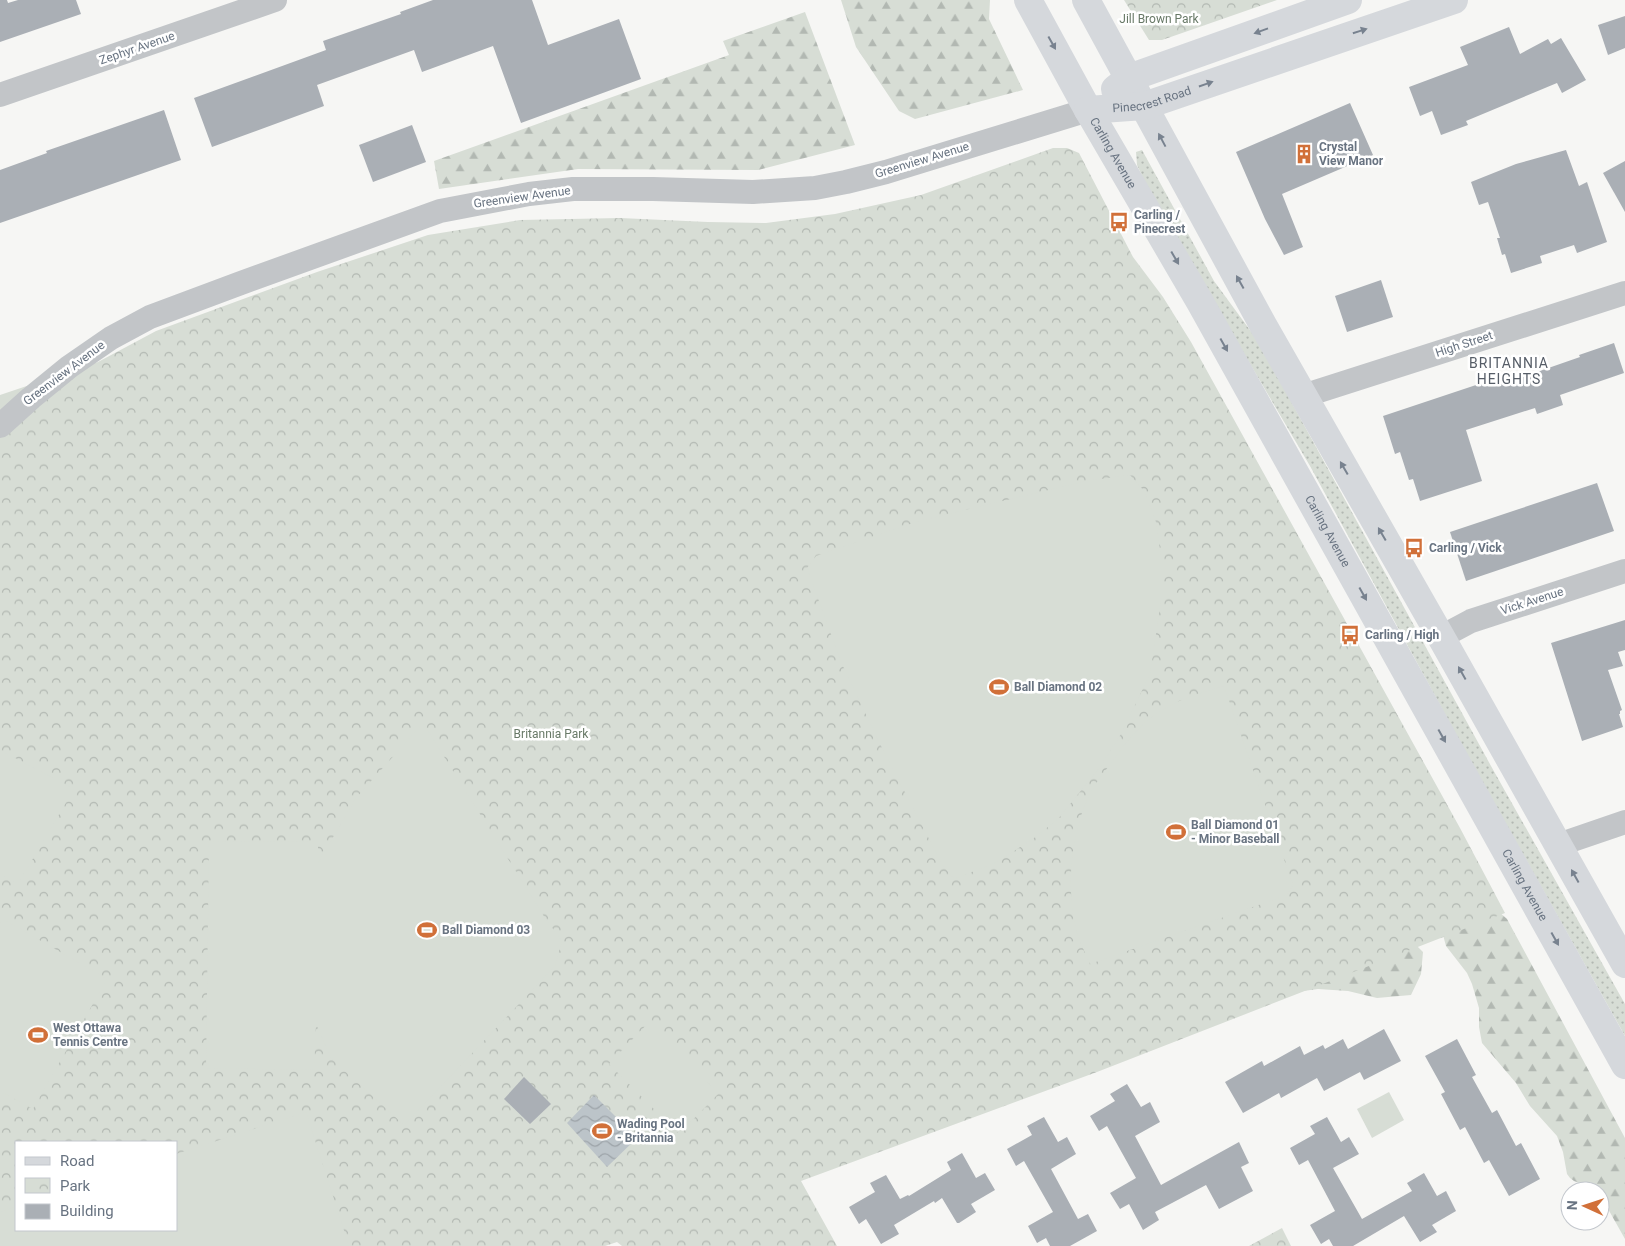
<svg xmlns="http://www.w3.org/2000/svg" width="1625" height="1246" font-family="Roboto,sans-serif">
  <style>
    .grass { fill: url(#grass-dots) }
    .forest { fill: url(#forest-firs) }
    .park { fill: url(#park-crowns); fill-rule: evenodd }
    .garden { fill: #d7ddd5 }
    .water { fill: url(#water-waves) }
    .building { fill: #aaafb5 }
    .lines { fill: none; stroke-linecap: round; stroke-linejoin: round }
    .minor { stroke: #c2c5c8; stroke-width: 24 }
    .major { stroke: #d5d8dc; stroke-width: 28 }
    .oneway { fill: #78828f }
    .labels { text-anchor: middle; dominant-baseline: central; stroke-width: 5; stroke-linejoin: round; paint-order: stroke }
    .park-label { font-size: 12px; fill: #687967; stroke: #fff }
    .street-label { font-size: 12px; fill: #687381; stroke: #fff }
    .poi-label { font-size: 12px; font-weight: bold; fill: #687381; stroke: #fff; text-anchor: start }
    .neighbourhood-label { font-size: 14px; letter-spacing: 1px; fill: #565d67; stroke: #fff }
  </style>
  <defs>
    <pattern id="grass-dots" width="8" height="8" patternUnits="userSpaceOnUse" patternTransform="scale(1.25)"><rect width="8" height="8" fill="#d7ddd5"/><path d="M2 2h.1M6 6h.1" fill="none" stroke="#b2b8b2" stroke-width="1.8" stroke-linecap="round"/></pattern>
    <pattern id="forest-firs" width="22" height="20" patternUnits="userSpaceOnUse" patternTransform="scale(1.25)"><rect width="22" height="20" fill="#d7ddd5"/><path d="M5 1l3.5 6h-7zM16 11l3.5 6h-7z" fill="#b2b8b2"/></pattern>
    <pattern id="park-crowns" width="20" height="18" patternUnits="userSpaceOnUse" patternTransform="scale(1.25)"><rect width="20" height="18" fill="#d7ddd5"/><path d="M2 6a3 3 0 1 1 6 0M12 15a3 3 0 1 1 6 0" fill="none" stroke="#b2b8b2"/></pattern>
    <pattern id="water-waves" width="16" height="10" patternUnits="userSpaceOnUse" patternTransform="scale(1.25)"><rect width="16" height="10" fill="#bcc4c9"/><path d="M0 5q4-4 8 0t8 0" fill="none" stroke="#9da4a9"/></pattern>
  </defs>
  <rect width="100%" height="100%" fill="#f6f6f4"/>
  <!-- grass -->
  <polygon class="grass" points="1142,150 1214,281 1258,341 1491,766 1625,1004 1625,1036 1465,751 1310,466 1152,197 1137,165 1136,152"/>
  <!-- forest -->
  <g class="forest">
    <polygon points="841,0 990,0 989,19 1023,90 915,119 899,111 856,47"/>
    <polygon points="805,12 855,145 758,170 578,169 439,189 434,161 729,55 723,41"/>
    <polygon points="1489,903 1507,919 1625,1138 1625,1239 1603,1200 1600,1191 1574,1181 1570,1178 1567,1174 1563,1152 1557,1136 1530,1106 1516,1083 1482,1043 1479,1027 1479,1008 1472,984 1467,973 1446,946 1443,935"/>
    <polygon points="1414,943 1423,952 1421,974 1411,995 1377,998 1348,991 1318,989 1289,993"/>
  </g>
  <!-- park -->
  <g class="park">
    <polygon points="1124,0 1277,0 1162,40 1149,40"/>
    <path d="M1053,148H1067L1079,153L1133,257L1163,297L1191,342L1460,828L1505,913L1097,1072L801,1181L837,1246H622L617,1242L605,1246H0V395L98,362L156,331L317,272L428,235L520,220L620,218L708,222L766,223L835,214L921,195ZM16,1142H176V1230H16Z"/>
    <polygon points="1282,1228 1291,1246 1249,1246"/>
  </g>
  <!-- garden -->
  <g class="garden">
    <polygon points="1130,475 1145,492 1156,522 1161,557 1161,601 1150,674 1121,734 1100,767 1058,819 1034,838 997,862 954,879 942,864 879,742 841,662 807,568 816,556 919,521 1086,481"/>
    <path d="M1224,686L1293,885L1287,895L1090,964C1086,954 1081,945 1078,936C1065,894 1070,833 1090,794C1095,783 1104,773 1111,763C1127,741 1140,723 1164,709C1182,698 1203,692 1224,686Z"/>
    <polygon points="423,723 545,918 562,941 555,966 404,1125 331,1058 316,1024 314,1070 206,1068 209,841 318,842 318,863 356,798"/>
    <polygon points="0,750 74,789 18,884 0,874"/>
    <polygon points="3,919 107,979 33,1109 0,1091 0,923"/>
    <polygon points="648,1023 719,1093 679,1134 609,1064"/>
    <polygon points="1389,1092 1404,1120 1372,1138 1357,1109"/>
    <polygon points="306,1112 349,1246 0,1246 0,1212 16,1206 16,1230 176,1230 176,1154"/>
  </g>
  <!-- water -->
  <polygon class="water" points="594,1095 637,1138 607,1167 567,1123"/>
  <!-- building -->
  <g class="building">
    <polygon points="0,0 7,0 8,3 18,0 76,0 81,14 0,42"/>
    <polygon points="433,0 532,0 548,45 619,19 641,79 521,123 493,46 422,72 414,50 317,85 324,106 212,147 194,98 326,50 323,41 401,14 400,12"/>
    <polygon points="1625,16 1625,48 1608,55 1598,25"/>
    <polygon points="1509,27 1520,54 1548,39 1551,44 1561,38 1586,80 1562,93 1557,83 1466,121 1468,125 1441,135 1432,111 1420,116 1409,87 1468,65 1460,47"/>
    <polygon points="1350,103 1373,155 1282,194 1303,247 1284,255 1265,219 1236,152"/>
    <polygon points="164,110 181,160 0,223 0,170 47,153 46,151"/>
    <polygon points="412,125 426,162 373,182 359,145"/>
    <polygon points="1566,150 1579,186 1587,182 1607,242 1577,253 1574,245 1571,246 1540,256 1542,263 1511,273 1505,254 1502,255 1497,238 1500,238 1488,202 1479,205 1471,182 1516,164"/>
    <polygon points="1625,161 1625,212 1603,173"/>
    <polygon points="1381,280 1393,317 1347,332 1335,296"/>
    <polygon points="1614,343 1624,373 1560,395 1563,405 1537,414 1535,408 1466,430 1482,481 1420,501 1413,479 1409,480 1400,452 1395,454 1383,416 1506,375 1508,382 1580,357 1579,355"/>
    <polygon points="1597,483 1614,531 1466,581 1450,532"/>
    <polygon points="1625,620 1625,650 1618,652 1623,666 1608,670 1622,710 1620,711 1620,714 1619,714 1623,727 1582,741 1551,643"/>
    <polygon points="1384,1029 1401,1061 1364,1080 1360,1072 1324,1091 1317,1078 1281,1098 1279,1093 1243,1113 1225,1082 1262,1061 1264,1066 1300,1046 1304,1055 1323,1045 1325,1049 1343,1039 1348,1049"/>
    <polygon points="1457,1039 1476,1075 1472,1077 1492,1113 1497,1110 1516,1146 1521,1143 1540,1179 1509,1196 1489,1160 1484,1163 1465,1127 1460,1130 1441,1094 1445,1092 1425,1056"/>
    <polygon points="524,1077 551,1104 530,1124 504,1099"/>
    <polygon points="1127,1084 1141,1107 1150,1102 1160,1122 1135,1136 1161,1185 1239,1142 1249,1163 1241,1167 1253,1191 1219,1209 1206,1185 1155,1212 1159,1220 1143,1230 1129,1204 1120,1209 1110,1193 1136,1178 1107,1126 1099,1131 1090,1116 1115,1101 1110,1094"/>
    <polygon points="1044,1117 1058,1142 1067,1137 1076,1154 1051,1169 1078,1219 1088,1214 1097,1231 1070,1246 1050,1246 1046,1238 1037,1243 1028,1226 1053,1212 1024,1161 1016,1166 1007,1149 1032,1135 1027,1126"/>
    <polygon points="1327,1117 1341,1142 1349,1137 1359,1154 1333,1168 1362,1219 1412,1191 1407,1183 1424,1173 1437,1196 1446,1191 1456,1211 1432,1225 1437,1232 1420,1242 1404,1216 1353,1246 1333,1246 1329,1239 1321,1244 1310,1225 1335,1211 1308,1160 1299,1165 1290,1148 1315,1134 1310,1126"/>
    <polygon points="962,1153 976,1178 985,1173 995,1190 971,1204 976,1212 959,1223 957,1223 942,1198 935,1203 934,1201 894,1225 899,1234 881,1244 866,1219 859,1224 849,1207 875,1192 870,1183 886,1175 900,1199 908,1195 909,1196 951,1170 947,1162"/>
  </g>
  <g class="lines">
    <!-- minor -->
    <g class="minor">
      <polyline points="0,95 275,0"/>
      <polyline points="1303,396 1625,293"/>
      <polyline points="0,426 31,398 69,367 111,338 150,317 241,283 440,211 529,194 573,189 653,189 753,192 815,188 846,182 886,172 1088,110"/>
      <polyline points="1441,637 1471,621 1625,571"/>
      <polyline points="1558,845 1625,822"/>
    </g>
    <!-- major -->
    <g class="major">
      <path id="s1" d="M1028,0L1088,110L1200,302L1625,1065"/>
      <polyline points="1086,0 1263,325 1441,637 1625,964"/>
      <polyline points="1115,89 1129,78 1348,0"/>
      <path id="s2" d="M1088,110L1144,106L1454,0"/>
    </g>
  </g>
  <!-- one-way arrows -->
  <defs><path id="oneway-solid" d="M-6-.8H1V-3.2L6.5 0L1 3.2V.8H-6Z" transform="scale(1.25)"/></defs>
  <g class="oneway">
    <use href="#oneway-solid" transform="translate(1261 31) rotate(160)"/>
    <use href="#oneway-solid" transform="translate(1360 31) rotate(-18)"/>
    <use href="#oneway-solid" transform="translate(1052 43) rotate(61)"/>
    <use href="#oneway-solid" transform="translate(1206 84) rotate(-19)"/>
    <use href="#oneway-solid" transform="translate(1162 140) rotate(-118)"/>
    <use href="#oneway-solid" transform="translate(1175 258) rotate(60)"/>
    <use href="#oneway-solid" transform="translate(1240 282) rotate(-119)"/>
    <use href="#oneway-solid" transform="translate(1224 345) rotate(61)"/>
    <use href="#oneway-solid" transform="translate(1344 468) rotate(-120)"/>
    <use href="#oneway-solid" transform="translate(1382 534) rotate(-120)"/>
    <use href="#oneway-solid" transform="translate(1363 594) rotate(61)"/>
    <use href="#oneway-solid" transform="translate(1462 673) rotate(-119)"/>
    <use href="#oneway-solid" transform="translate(1442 736) rotate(61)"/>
    <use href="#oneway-solid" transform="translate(1575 876) rotate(-119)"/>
    <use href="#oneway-solid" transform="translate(1555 939) rotate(61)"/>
  </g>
  <!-- icons -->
  <defs>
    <symbol id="building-bare" viewBox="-9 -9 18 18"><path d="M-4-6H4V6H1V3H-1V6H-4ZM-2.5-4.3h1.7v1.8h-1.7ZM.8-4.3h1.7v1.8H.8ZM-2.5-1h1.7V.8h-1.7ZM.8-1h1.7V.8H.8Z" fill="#d17039" stroke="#fff" stroke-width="2.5" paint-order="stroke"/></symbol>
    <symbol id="bus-bare" viewBox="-9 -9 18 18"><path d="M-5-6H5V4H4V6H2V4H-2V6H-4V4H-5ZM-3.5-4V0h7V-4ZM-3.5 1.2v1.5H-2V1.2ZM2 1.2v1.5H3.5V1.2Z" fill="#d17039" stroke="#fff" stroke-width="2.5" paint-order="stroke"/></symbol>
    <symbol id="stadium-bare" viewBox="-9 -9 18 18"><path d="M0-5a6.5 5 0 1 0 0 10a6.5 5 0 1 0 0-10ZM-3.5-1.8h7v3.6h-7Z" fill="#d17039" stroke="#fff" stroke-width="2.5" paint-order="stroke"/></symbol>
  </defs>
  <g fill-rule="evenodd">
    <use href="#building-bare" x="1290" y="140" width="28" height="28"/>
    <use href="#bus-bare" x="1105" y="208" width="28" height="28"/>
    <use href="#bus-bare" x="1400" y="534" width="28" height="28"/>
    <use href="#bus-bare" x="1336" y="621" width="28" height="28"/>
    <use href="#stadium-bare" x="985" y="673" width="28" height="28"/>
    <use href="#stadium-bare" x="1162" y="818" width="28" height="28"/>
    <use href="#stadium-bare" x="413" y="916" width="28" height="28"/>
    <use href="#stadium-bare" x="24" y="1021" width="28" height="28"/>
    <use href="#stadium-bare" x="588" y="1117" width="28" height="28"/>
  </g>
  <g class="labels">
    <!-- park labels -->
    <g class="park-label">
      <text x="1159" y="19">Jill Brown Park</text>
      <text x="551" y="734">Britannia Park</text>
    </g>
    <!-- street labels -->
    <g class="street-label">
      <text transform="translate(137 48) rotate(-19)">Zephyr Avenue</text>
      <text stroke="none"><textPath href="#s2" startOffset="65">Pinecrest Road</textPath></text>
      <text stroke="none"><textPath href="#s1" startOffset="175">Carling Avenue</textPath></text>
      <text transform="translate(922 160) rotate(-17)">Greenview Avenue</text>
      <text transform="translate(522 197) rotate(-8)">Greenview Avenue</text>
      <text transform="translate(1464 344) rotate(-18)">High Street</text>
      <text transform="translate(64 373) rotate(-37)">Greenview Avenue</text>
      <text stroke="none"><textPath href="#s1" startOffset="610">Carling Avenue</textPath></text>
      <text transform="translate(1532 601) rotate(-18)">Vick Avenue</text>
      <text stroke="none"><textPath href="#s1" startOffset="1015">Carling Avenue</textPath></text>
    </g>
    <!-- poi labels -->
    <g class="poi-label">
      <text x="1319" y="147">Crystal<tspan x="1319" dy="14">View Manor</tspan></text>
      <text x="1134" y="215">Carling /<tspan x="1134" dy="14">Pinecrest</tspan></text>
      <text x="1429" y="548">Carling / Vick</text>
      <text x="1365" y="635">Carling / High</text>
      <text x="1014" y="687">Ball Diamond 02</text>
      <text x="1191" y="825">Ball Diamond 01<tspan x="1191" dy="14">- Minor Baseball</tspan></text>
      <text x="442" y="930">Ball Diamond 03</text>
      <text x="53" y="1028">West Ottawa<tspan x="53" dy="14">Tennis Centre</tspan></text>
      <text x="617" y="1124">Wading Pool<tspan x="617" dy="14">- Britannia</tspan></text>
    </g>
    <!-- neighbourhood labels -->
    <g class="neighbourhood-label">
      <text x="1509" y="363">BRITANNIA<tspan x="1509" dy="16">HEIGHTS</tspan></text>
    </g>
  </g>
  <!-- legend -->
  <rect x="15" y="1141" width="162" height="90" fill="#ffffff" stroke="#c3c7cd"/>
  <rect x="25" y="1157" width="25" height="8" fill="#d5d8dc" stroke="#c3c7cd"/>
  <text x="60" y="1166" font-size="15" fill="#687381">Road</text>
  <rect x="25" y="1178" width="25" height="15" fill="url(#park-crowns)" stroke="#c3c7cd"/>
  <text x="60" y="1191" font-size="15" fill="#687381">Park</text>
  <rect x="25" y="1204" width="25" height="15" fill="#aaafb5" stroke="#c3c7cd"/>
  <text x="60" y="1216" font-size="15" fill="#687381">Building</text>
  <!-- north arrow -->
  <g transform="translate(1585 1206) rotate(273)"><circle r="24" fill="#ffffff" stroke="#c3c7cd"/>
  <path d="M0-4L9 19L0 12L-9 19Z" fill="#d17039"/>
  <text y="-8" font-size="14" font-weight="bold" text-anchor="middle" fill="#687381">N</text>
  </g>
</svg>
